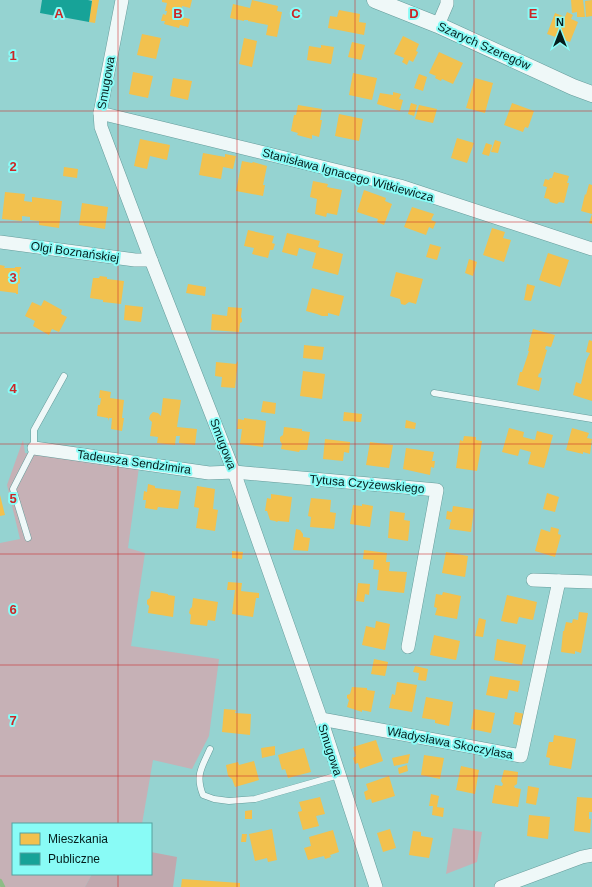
<svg xmlns="http://www.w3.org/2000/svg" width="592" height="887" font-family="Helvetica,sans-serif">
  <style>
    .green { fill: #c6b1b6 }
    .forest { fill: #c0a8ae }
    .homes { fill: #f2c14e }
    .public { fill: #17a398 }
    .lines { fill: none; stroke-linecap: round; stroke-linejoin: round }
    .stream { stroke: #8dbd86; stroke-width: 4.5 }
    .service-casing { stroke: #659b9a; stroke-width: 7 }
    .minor-casing { stroke: #659b9a; stroke-width: 14 }
    .tertiary-casing { stroke: #659b9a; stroke-width: 17 }
    .service { stroke: #eff8f8; stroke-width: 6 }
    .minor { stroke: #eff8f8; stroke-width: 13 }
    .tertiary { stroke: #eff8f8; stroke-width: 16 }
    .grid { fill: none; stroke: #cc2727; stroke-width: 1; stroke-opacity: 0.55 }
    .labels { text-anchor: middle; dominant-baseline: central; stroke-width: 4; stroke-linejoin: round; paint-order: stroke }
    .street-label { font-size: 12px; fill: #041d1c; stroke: #89fbf6 }
    .grid-label { font-size: 13px; text-anchor: middle; font-weight: bold; fill: #cc2727; stroke: #89fbf6; stroke-width: 4; stroke-linejoin: round; paint-order: stroke }
  </style>
  <rect width="100%" height="100%" fill="#95d3d1"/>
  <!-- green -->
  <g class="green">
    <polygon points="23,440 25,453 139,467 128,548 145,553 131,646 219,659 209,736 192,769 153,760 142,824 13,824 13,874 92,874 85,887 0,887 0,543 20,539 7,485"/>
    <polygon points="453,828 482,832 477,862 446,874"/>
  </g>
  <!-- forest -->
  <polygon class="forest" points="151,852 177,857 173,887 85,887 92,874 151,874"/>
  <!-- homes -->
  <g class="homes">
    <polygon points="92,0 99,0 95,23 89,22"/>
    <polygon points="162,0 192,0 190,8 182,6 181,13 182,13 182,17 190,19 188,27 180,25 179,28 164,24 165,21 161,21 163,14 166,15 167,11 165,11 167,3 162,2"/>
    <polygon points="252,0 278,6 277,11 282,12 277,37 266,35 268,25 248,21 248,20 244,20 244,21 230,18 233,4 250,8"/>
    <polygon points="571,0 583,0 585,17 577,17 577,12 572,13"/>
    <polygon points="592,0 592,16 586,17 585,1"/>
    <polygon points="339,10 360,14 359,22 366,23 364,35 328,28 330,16 337,17"/>
    <polygon points="567,12 573,15 571,19 578,22 570,42 547,34 555,13 565,17"/>
    <polygon points="142,34 161,38 156,59 137,55"/>
    <polygon points="403,36 419,44 416,51 418,52 413,62 409,60 407,65 402,62 404,58 394,54"/>
    <polygon points="244,38 257,41 252,67 239,64"/>
    <polygon points="352,42 365,45 361,60 348,57"/>
    <polygon points="321,45 334,47 331,64 307,60 309,46 321,48"/>
    <polygon points="439,52 463,63 453,84 442,79 441,81 435,78 436,76 429,73"/>
    <polygon points="133,72 153,76 148,98 129,94"/>
    <polygon points="353,73 377,78 372,100 349,95"/>
    <polygon points="419,74 427,77 423,91 414,88"/>
    <polygon points="173,78 192,81 188,100 170,96"/>
    <polygon points="475,78 493,83 485,113 466,108"/>
    <polygon points="393,92 401,94 399,99 403,100 400,111 377,104 380,93 393,95"/>
    <polygon points="411,103 417,105 414,116 408,114"/>
    <polygon points="512,103 534,111 528,128 525,127 523,132 504,125"/>
    <polygon points="298,105 322,109 320,120 322,120 319,137 312,135 312,139 297,135 298,133 291,131 294,115 296,115"/>
    <polygon points="419,105 437,109 433,123 415,119"/>
    <polygon points="339,114 363,119 359,141 335,136"/>
    <polygon points="457,138 474,143 467,163 451,158"/>
    <polygon points="140,139 170,145 167,160 150,156 147,169 134,166"/>
    <polygon points="495,140 501,142 498,153 491,152"/>
    <polygon points="486,143 492,145 489,156 482,154"/>
    <polygon points="203,153 225,157 225,154 236,156 233,169 223,167 221,179 199,175"/>
    <polygon points="242,161 252,163 253,162 267,166 263,185 265,185 263,196 236,191"/>
    <polygon points="64,167 78,169 77,178 63,176"/>
    <polygon points="554,172 569,176 567,183 569,183 564,203 559,202 557,204 550,202 549,199 544,198 547,187 543,186 545,179 549,180 550,178 552,178"/>
    <polygon points="313,181 328,184 327,187 342,190 337,215 327,213 326,217 315,214 317,199 310,197"/>
    <polygon points="589,184 592,185 592,224 589,223 592,214 581,211 585,194 586,195"/>
    <polygon points="364,190 386,198 385,201 392,204 384,225 377,222 378,219 357,212"/>
    <polygon points="5,192 25,194 24,201 32,202 32,197 62,201 59,228 39,225 39,221 30,220 30,217 22,216 22,221 2,219"/>
    <polygon points="82,203 108,207 105,229 79,225"/>
    <polygon points="412,207 434,214 431,220 436,222 433,229 429,227 426,235 404,227"/>
    <polygon points="492,228 505,232 503,238 511,240 504,262 483,255"/>
    <polygon points="248,230 274,236 272,243 275,244 273,250 270,250 268,258 252,254 254,248 244,246"/>
    <polygon points="287,233 320,241 318,247 343,254 338,275 312,268 316,253 299,248 297,256 282,252"/>
    <polygon points="430,244 441,247 437,260 426,257"/>
    <polygon points="548,253 569,260 560,287 539,280"/>
    <polygon points="469,259 477,262 473,276 465,273"/>
    <polygon points="0,265 5,266 4,268 15,268 15,267 21,267 21,269 20,269 19,277 20,279 20,283 18,284 18,294 16,294 16,293 0,291"/>
    <polygon points="396,272 423,279 416,304 409,302 405,305 401,304 400,299 390,296"/>
    <polygon points="100,276 107,277 107,279 124,281 121,304 103,302 103,300 90,298 93,278 99,278"/>
    <polygon points="188,284 206,287 205,296 186,293"/>
    <polygon points="527,284 535,286 531,301 524,300"/>
    <polygon points="312,288 344,296 339,316 328,313 328,316 322,316 317,314 306,311"/>
    <polygon points="44,300 62,310 61,314 67,317 59,332 52,329 49,335 33,326 35,321 25,316 32,302 41,306"/>
    <polygon points="125,305 143,307 141,322 124,320"/>
    <polygon points="228,307 242,308 241,317 242,319 242,322 240,323 239,332 211,330 212,314 227,316"/>
    <polygon points="533,329 555,335 551,347 546,346 545,349 547,350 540,374 539,373 538,377 542,378 539,391 517,385 520,372 522,372 529,351 528,351 530,342 529,342"/>
    <polygon points="589,340 592,341 592,401 573,395 576,382 581,384 586,361 590,353 586,352"/>
    <polygon points="304,345 324,347 322,360 303,358"/>
    <polygon points="238,361 235,388 221,387 222,377 215,376 216,362 236,364"/>
    <polygon points="303,371 325,374 322,399 300,396"/>
    <polygon points="100,390 111,392 110,398 124,400 122,418 124,418 122,431 111,429 112,418 109,418 108,421 108,418 97,416 98,405 100,405 101,398 99,398"/>
    <polygon points="163,398 181,400 177,427 197,429 195,445 179,443 180,436 176,436 175,445 157,443 158,437 150,436 152,422 149,419 150,415 153,412 158,413 161,416"/>
    <polygon points="263,401 276,403 275,414 261,412"/>
    <polygon points="344,412 362,414 361,422 343,421"/>
    <polygon points="244,418 266,421 263,447 240,444 242,429 237,429 238,419 244,420"/>
    <polygon points="406,420 416,423 415,429 405,428"/>
    <polygon points="284,427 302,429 302,431 310,432 307,450 300,450 299,452 281,449 282,444 280,441 280,437 283,435"/>
    <polygon points="509,428 524,432 523,437 535,440 537,431 553,435 544,468 528,464 531,452 520,449 518,456 502,452"/>
    <polygon points="572,428 589,433 587,438 592,439 590,454 583,452 583,454 566,450"/>
    <polygon points="464,436 476,437 476,440 482,441 477,471 456,468 460,440 463,441"/>
    <polygon points="325,439 350,442 349,453 344,452 343,461 323,459"/>
    <polygon points="370,442 393,445 389,468 366,465"/>
    <polygon points="406,448 434,452 432,461 435,461 434,468 431,467 430,475 403,469"/>
    <polygon points="148,484 155,486 155,488 181,491 178,509 158,507 157,510 145,508 146,500 143,500 144,491 147,492"/>
    <polygon points="197,486 215,489 213,509 218,510 215,531 196,528 199,508 194,507"/>
    <polygon points="547,493 559,497 555,512 543,509"/>
    <polygon points="271,494 292,497 289,522 278,521 277,522 275,521 270,520 267,511 265,511 267,498 271,499"/>
    <polygon points="0,495 5,515 0,516"/>
    <polygon points="311,498 331,500 330,512 336,513 334,529 310,527 311,517 308,516"/>
    <polygon points="362,504 373,506 370,527 350,524 353,505 362,506"/>
    <polygon points="453,506 474,509 471,532 449,529 451,520 446,519 447,511 452,512"/>
    <polygon points="390,511 405,513 404,520 410,521 408,541 388,538"/>
    <polygon points="551,527 559,529 558,534 561,535 555,557 535,551 541,529 550,532"/>
    <polygon points="296,529 300,530 303,534 303,537 310,538 308,551 293,550"/>
    <polygon points="364,550 387,553 386,562 390,562 389,571 407,572 404,593 377,590 379,570 373,569 374,560 363,559"/>
    <polygon points="232,551 243,552 242,559 232,558"/>
    <polygon points="446,552 468,556 465,577 442,573"/>
    <polygon points="228,582 242,583 241,591 259,593 259,598 256,598 253,617 232,614 235,590 227,590"/>
    <polygon points="358,583 370,584 369,595 365,594 364,602 356,601"/>
    <polygon points="151,591 168,594 168,595 175,596 173,617 148,613 149,606 147,604 147,600 150,598"/>
    <polygon points="443,592 461,596 457,619 435,615 437,608 434,607 436,594 442,595"/>
    <polygon points="507,595 537,602 533,620 519,617 517,624 501,621"/>
    <polygon points="193,598 218,602 215,621 208,620 207,626 190,624 191,615 189,613 190,609 192,607"/>
    <polygon points="579,612 588,613 581,653 575,651 575,654 561,652 563,631 564,631 566,622 572,623 573,619 578,620"/>
    <polygon points="479,618 486,620 483,637 475,636"/>
    <polygon points="376,621 390,624 385,650 362,645 366,626 375,628"/>
    <polygon points="434,635 460,641 456,660 430,655"/>
    <polygon points="497,639 526,645 522,665 494,660"/>
    <polygon points="374,659 388,662 385,676 371,674"/>
    <polygon points="415,666 428,669 426,681 418,680 419,673 413,672"/>
    <polygon points="490,676 520,681 518,692 509,690 507,699 486,695"/>
    <polygon points="397,682 417,685 412,712 389,708 392,694 395,695"/>
    <polygon points="352,687 367,688 367,690 375,691 371,712 362,710 362,712 347,707 349,700 347,698 347,695 350,694"/>
    <polygon points="426,697 453,702 449,726 435,723 435,720 422,718"/>
    <polygon points="224,709 236,710 235,713 251,714 250,735 222,732"/>
    <polygon points="474,709 495,713 491,733 471,729"/>
    <polygon points="515,712 525,714 522,726 513,724"/>
    <polygon points="554,735 576,739 571,769 549,765 550,758 546,757 549,742 553,742"/>
    <polygon points="376,740 383,761 360,769 358,763 355,764 353,758 356,756 353,747"/>
    <polygon points="275,746 275,755 262,758 261,748"/>
    <polygon points="304,748 311,772 288,778 285,769 282,770 278,755"/>
    <polygon points="410,754 408,763 394,766 392,758"/>
    <polygon points="424,755 444,758 440,779 421,775"/>
    <polygon points="254,761 259,780 235,787 232,779 228,776 226,765 238,762 239,765"/>
    <polygon points="407,765 408,771 399,774 398,768"/>
    <polygon points="461,766 479,770 475,794 456,790"/>
    <polygon points="504,770 518,772 517,784 514,786 515,788 521,789 518,807 492,803 495,785 502,786 503,784 501,781"/>
    <polygon points="389,776 395,796 372,803 371,799 366,800 364,792 368,790 366,784"/>
    <polygon points="528,786 539,788 536,805 526,803"/>
    <polygon points="431,794 439,796 437,807 444,808 443,817 432,815 433,806 429,806"/>
    <polygon points="320,797 325,814 316,816 319,826 303,830 298,812 302,811 299,802"/>
    <polygon points="577,797 592,798 592,812 589,812 589,819 591,819 590,833 574,831"/>
    <polygon points="252,810 252,819 245,819 245,811"/>
    <polygon points="529,815 550,817 548,839 527,836"/>
    <polygon points="272,829 277,860 268,862 267,858 255,861 249,834"/>
    <polygon points="390,829 396,848 383,852 377,833"/>
    <polygon points="333,830 339,852 330,855 331,857 325,859 324,856 308,860 304,848 311,846 309,837"/>
    <polygon points="413,831 421,832 421,836 433,838 429,858 409,855"/>
    <polygon points="242,834 247,834 246,842 241,842"/>
    <polygon points="182,879 240,883 240,887 181,887"/>
  </g>
  <!-- public -->
  <polygon class="public" points="42,0 88,0 92,1 89,22 40,13"/>
  <g class="lines">
    <!-- stream -->
    <polyline class="stream" points="0,881 3,887"/>
    <defs>
      <g id="service">
        <polyline points="434,393 592,419"/>
        <polyline points="28,538 13,489 34,448 34,430 64,376"/>
        <path d="M210,749C202,767 195,775 203,795L214,799L229,801L255,799L339,775"/>
      </g>
      <g id="minor">
        <polyline points="122,0 100,113 101,127 151,260 234,472 321,719 376,887"/>
        <polyline points="438,25 447,4 447,0"/>
        <polyline points="100,113 400,186 592,249"/>
        <polyline points="0,242 135,260 151,260"/>
        <polyline points="34,448 209,473 234,472 437,490 408,647"/>
        <polyline points="533,580 592,582"/>
        <polyline points="321,719 521,756 559,581"/>
        <polyline points="501,887 582,857 592,855"/>
      </g>
      <polyline id="tertiary" points="375,0 438,25 573,87 592,94"/>
    </defs>
    <!-- service casing -->
    <use href="#service" class="service-casing"/>
    <!-- minor casing -->
    <use href="#minor" class="minor-casing"/>
    <!-- tertiary casing -->
    <use href="#tertiary" class="tertiary-casing"/>
    <!-- service -->
    <use href="#service" class="service"/>
    <!-- minor -->
    <use href="#minor" class="minor"/>
    <!-- tertiary -->
    <use href="#tertiary" class="tertiary"/>
  </g>
  <!-- grid -->
  <path class="grid" d="M118,0V824M237,0V887M355,0V887M474,0V887M0,111H592M0,222H592M0,333H592M0,444H592M0,554H592M0,665H592M0,776H592M118,874V887"/>
  <g class="labels">
    <!-- street labels -->
    <g class="street-label">
      <text transform="translate(484 46) rotate(24)">Szarych Szeregów</text>
      <text transform="translate(106 83) rotate(-80)">Smugowa</text>
      <text transform="translate(348 175) rotate(15)">Stanisława Ignacego Witkiewicza</text>
      <text transform="translate(75 252) rotate(8)">Olgi Boznańskiej</text>
      <text transform="translate(223 444) rotate(69)">Smugowa</text>
      <text transform="translate(134 462) rotate(8)">Tadeusza Sendzimira</text>
      <text transform="translate(367 484) rotate(5)">Tytusa Czyżewskiego</text>
      <text transform="translate(450 743) rotate(11)">Władysława Skoczylasa</text>
      <text transform="translate(330 750) rotate(72)">Smugowa</text>
    </g>
  </g>
  <g class="grid-label">
    <text x="59" y="18">A</text>
    <text x="178" y="18">B</text>
    <text x="296" y="18">C</text>
    <text x="414" y="18">D</text>
    <text x="533" y="18">E</text>
    <text x="13" y="60">1</text>
    <text x="13" y="171">2</text>
    <text x="13" y="282">3</text>
    <text x="13" y="393">4</text>
    <text x="13" y="503">5</text>
    <text x="13" y="614">6</text>
    <text x="13" y="725">7</text>
  </g>
  <!-- legend -->
  <rect x="12" y="823" width="140" height="52" fill="#89fbf6" stroke="#54a29f"/>
  <rect x="20" y="833" width="20" height="12" fill="#f2c14e" stroke="#54a29f"/>
  <text x="48" y="843" font-size="12" fill="#041d1c">Mieszkania</text>
  <rect x="20" y="853" width="20" height="12" fill="#17a398" stroke="#54a29f"/>
  <text x="48" y="863" font-size="12" fill="#041d1c">Publiczne</text>
  <!-- north arrow -->
  <g transform="translate(560 32)" stroke="#89fbf6" stroke-width="3" paint-order="stroke">
  <path d="M0-3L7 15L0 10L-7 15Z" fill="#041d1c"/>
  <text y="-6" font-size="11" font-weight="bold" text-anchor="middle" fill="#041d1c">N</text>
  </g>
</svg>
